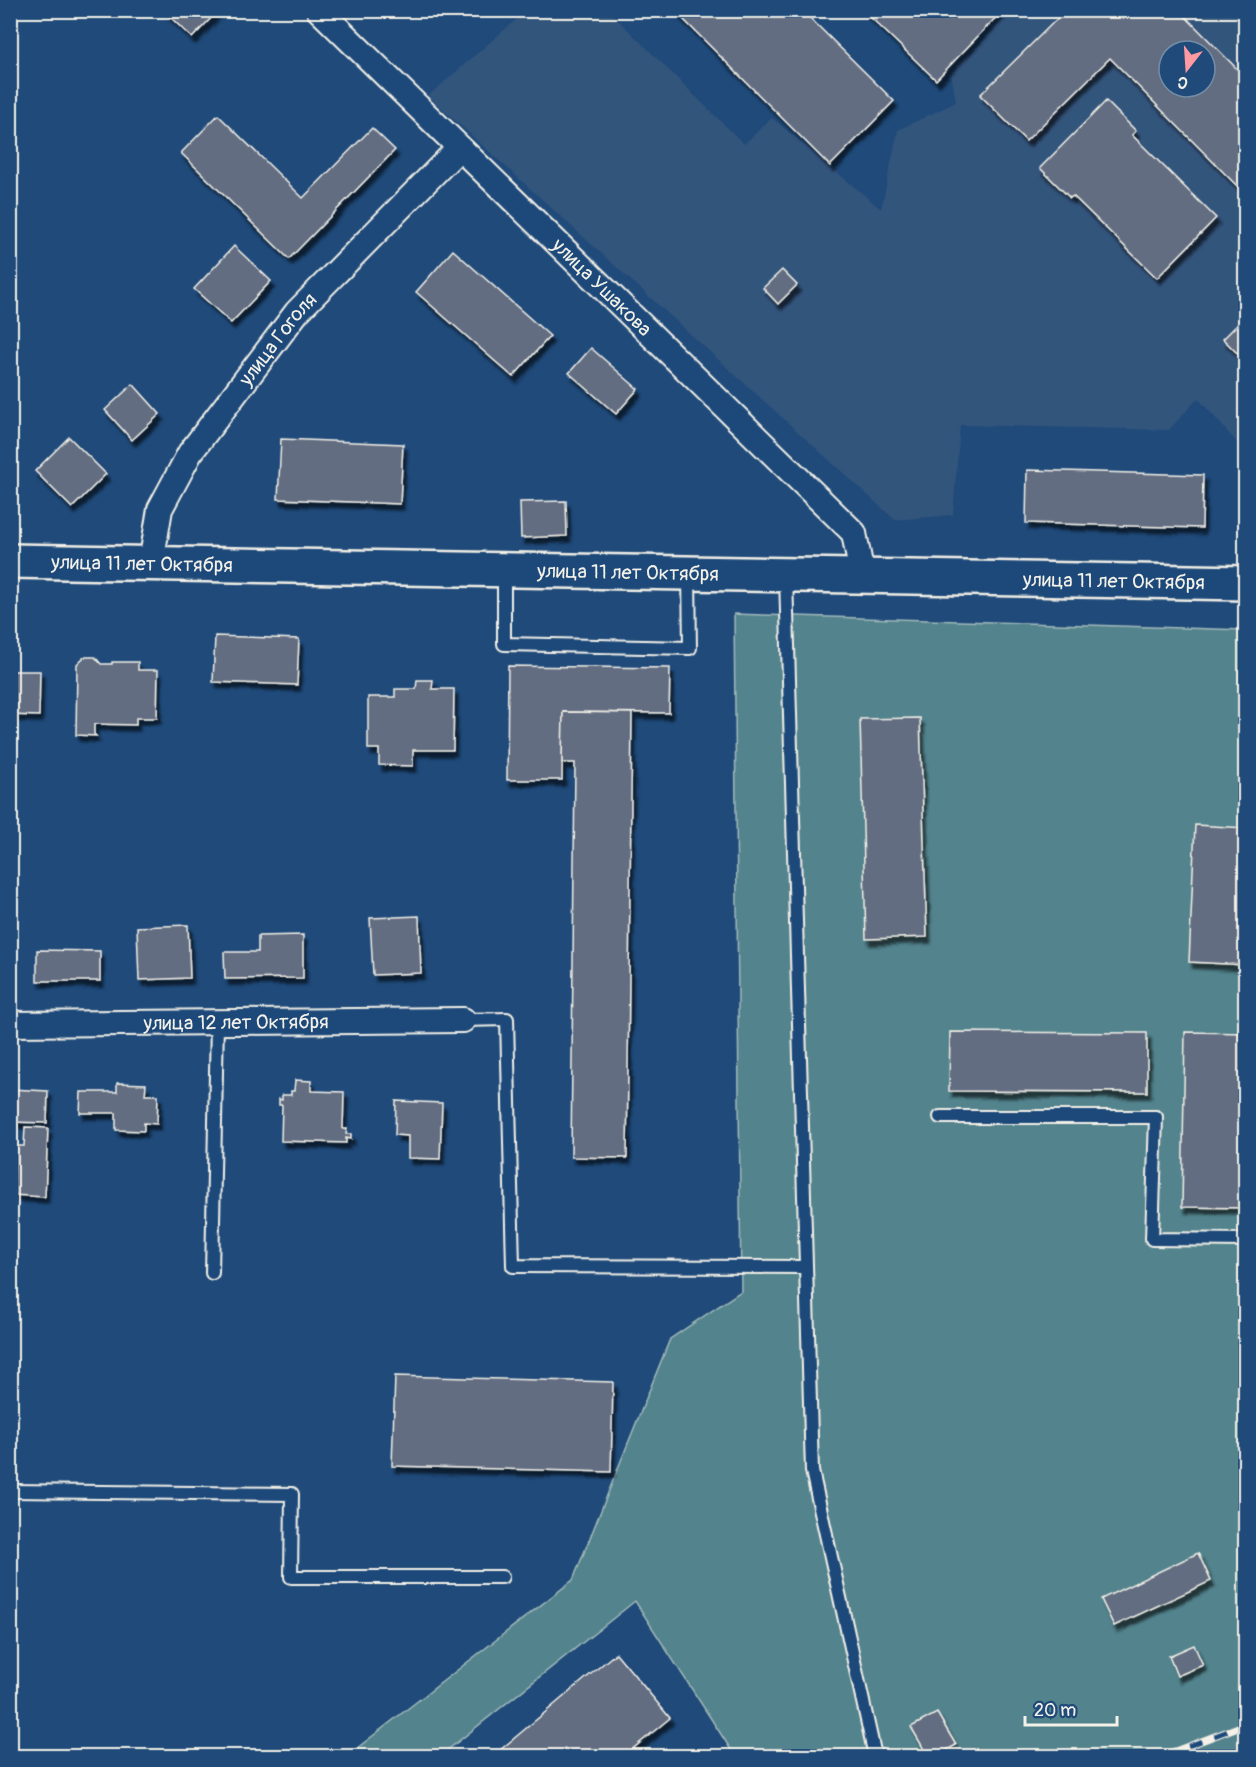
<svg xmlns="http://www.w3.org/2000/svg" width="1256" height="1767" font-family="Pangolin,sans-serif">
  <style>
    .built { fill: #33547c; fill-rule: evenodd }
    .green { fill: #52838d; stroke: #a3baba; stroke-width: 1.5 }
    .building { fill: #626d82; stroke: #f4f1e8; stroke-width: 1.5; fill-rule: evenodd; filter: url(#shadow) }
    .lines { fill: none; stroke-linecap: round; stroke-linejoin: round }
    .lane-casing { stroke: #f4f1e8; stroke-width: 16 }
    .street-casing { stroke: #f4f1e8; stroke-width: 28 }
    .secondary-casing { stroke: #f4f1e8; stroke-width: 38 }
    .lane { stroke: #1f4a7a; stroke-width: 12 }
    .street { stroke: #1f4a7a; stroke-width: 24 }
    .secondary { stroke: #1f4a7a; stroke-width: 33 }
    .rail-casing { stroke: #f4f1e8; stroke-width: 7 }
    .rail { stroke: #1f4a7a; stroke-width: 4.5; stroke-dasharray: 14; stroke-linecap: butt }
    .labels { text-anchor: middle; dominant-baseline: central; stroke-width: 6; stroke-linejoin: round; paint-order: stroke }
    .street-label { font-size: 20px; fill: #f4f1e8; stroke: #1f4a7a }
  </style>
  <defs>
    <filter id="shadow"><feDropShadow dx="3.5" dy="6" stdDeviation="1.5" flood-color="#0009"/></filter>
  </defs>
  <rect width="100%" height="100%" fill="#1f4a7a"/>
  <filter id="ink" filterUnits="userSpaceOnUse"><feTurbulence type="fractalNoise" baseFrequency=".0167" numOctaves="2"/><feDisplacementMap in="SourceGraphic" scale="12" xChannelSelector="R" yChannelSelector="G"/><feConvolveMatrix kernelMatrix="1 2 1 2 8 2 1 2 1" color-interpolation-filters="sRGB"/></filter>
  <g filter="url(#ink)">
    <!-- built -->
    <path class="built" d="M526,11H609L744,144L772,118L881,209L898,130L956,102L951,73L1012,11H1245V452L1198,398L1169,430L960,425L953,515L895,520L428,96ZM1169,51H1205V87H1169Z"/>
    <!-- green -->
    <polygon class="green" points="734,614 1245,630 1245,1756 735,1756 635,1601 440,1756 347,1756 573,1580 670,1339 741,1291"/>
    <!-- building -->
    <g class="building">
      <polygon points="163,10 214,10 216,13 192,38"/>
      <polygon points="674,10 802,10 894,101 830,166"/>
      <polygon points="863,10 1003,10 936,80"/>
      <path d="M1066,10H1179L1246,78V195L1110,58L1026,141L980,95ZM1169,51H1205V87H1169Z"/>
      <polygon points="1106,101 1136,131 1132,135 1216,218 1157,278 1073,196 1070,198 1040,168"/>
      <polygon points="218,115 303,198 372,128 395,150 289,259 181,153"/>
      <polygon points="234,246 271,281 231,323 194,289"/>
      <polygon points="453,250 550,336 513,377 416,292"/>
      <polygon points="782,270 797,285 778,304 763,288"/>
      <polygon points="1246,316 1246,362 1223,339"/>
      <polygon points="591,348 638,389 616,414 569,373"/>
      <polygon points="133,384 160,414 132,440 105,410"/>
      <polygon points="69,437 106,474 72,508 35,471"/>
      <polygon points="281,439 403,444 400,504 278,499"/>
      <polygon points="1027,470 1203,475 1202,528 1026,523"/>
      <polygon points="566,501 567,536 521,538 520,502"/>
      <polygon points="215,636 299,639 297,685 213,682"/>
      <polygon points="84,657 95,657 101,664 112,664 112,662 138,662 138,670 158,670 157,718 136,718 136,725 94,724 94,734 96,736 76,735 77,664"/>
      <polygon points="508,666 670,668 669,713 563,712 562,780 507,780"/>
      <polygon points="11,671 40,671 39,716 10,715"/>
      <polygon points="417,680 433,680 432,689 454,689 453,750 413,750 413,766 379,765 379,749 368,749 368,697 395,697 395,689 416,689"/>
      <polygon points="563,712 632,713 627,1158 571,1157 575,763 562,763"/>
      <polygon points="920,718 927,937 866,939 860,719"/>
      <polygon points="1195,825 1246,828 1246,965 1189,962"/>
      <polygon points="419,916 421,973 373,975 370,918"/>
      <polygon points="188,925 190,978 139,980 137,927"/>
      <polygon points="303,935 303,978 225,979 224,952 258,952 258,936"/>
      <polygon points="37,950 100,951 100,981 37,981"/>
      <polygon points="950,1032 1147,1033 1147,1092 949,1091"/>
      <polygon points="1185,1032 1246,1033 1246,1208 1182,1207"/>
      <polygon points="295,1080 311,1081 311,1091 344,1092 343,1129 347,1129 346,1134 351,1134 351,1139 346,1138 346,1143 281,1141 282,1105 279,1105 279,1099 282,1100 282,1095 291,1095 291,1091 294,1091"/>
      <polygon points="117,1083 146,1084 145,1095 158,1095 157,1124 144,1123 144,1131 116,1130 116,1113 80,1113 81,1092 117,1092"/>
      <polygon points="10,1089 48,1091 47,1123 10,1122"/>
      <polygon points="396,1101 442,1103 440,1159 408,1158 408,1136 395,1135"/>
      <polygon points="25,1127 48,1128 45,1197 13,1195 15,1146 24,1146"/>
      <polygon points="395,1376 613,1382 611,1472 392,1466"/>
      <polygon points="1198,1553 1211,1581 1114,1626 1101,1599"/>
      <polygon points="1194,1645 1203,1665 1177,1676 1169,1656"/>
      <polygon points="616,1653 670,1718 624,1756 493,1756"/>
      <polygon points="937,1713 956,1745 936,1756 928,1756 911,1727"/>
    </g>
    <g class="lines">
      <defs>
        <g id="lane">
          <polyline points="504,572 504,644 690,648 689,575"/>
          <polyline points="786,577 812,1471 875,1756"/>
          <polyline points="463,1020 507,1019 513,1266 806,1267"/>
          <polyline points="940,1117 1156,1117 1152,1239 1246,1240"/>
          <polyline points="212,1273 217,1022"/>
          <polyline points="10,1491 292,1494 291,1577 502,1577"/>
        </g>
        <g id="street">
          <path id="s1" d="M319,10L854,533L862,575"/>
          <path id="s2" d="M151,563L160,509L190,453L297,312L459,148"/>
          <path id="s3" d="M10,1024L463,1020"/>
        </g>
        <g id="secondary">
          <path id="s4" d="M10,561L1246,583"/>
        </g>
      </defs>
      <!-- lane casing -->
      <use href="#lane" class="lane-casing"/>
      <!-- street casing -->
      <use href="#street" class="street-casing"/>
      <!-- secondary casing -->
      <use href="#secondary" class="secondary-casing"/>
      <!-- lane -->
      <use href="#lane" class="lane"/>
      <!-- street -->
      <use href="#street" class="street"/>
      <!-- secondary -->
      <use href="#secondary" class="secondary"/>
      <defs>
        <polyline id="rail" points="1162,1756 1246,1724"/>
      </defs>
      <!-- rail casing -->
      <use href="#rail" class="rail-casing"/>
      <!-- rail -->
      <use href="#rail" class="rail"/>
    </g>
  </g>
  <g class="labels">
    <!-- street labels -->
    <g class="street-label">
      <text stroke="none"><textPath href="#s1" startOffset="396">улица Ушакова</textPath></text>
      <text stroke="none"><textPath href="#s2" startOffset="262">улица Гоголя</textPath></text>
      <text stroke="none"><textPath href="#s4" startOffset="132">улица 11 лет Октября</textPath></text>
      <text stroke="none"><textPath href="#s4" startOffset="618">улица 11 лет Октября</textPath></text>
      <text stroke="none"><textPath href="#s4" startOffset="1104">улица 11 лет Октября</textPath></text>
      <text stroke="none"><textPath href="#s3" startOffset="226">улица 12 лет Октября</textPath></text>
    </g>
  </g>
  <!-- margin -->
  <rect width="1256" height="1767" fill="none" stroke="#1f4a7a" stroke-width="36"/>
  <rect x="18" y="18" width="1220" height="1731" fill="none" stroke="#f4f1e8" stroke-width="2" filter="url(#ink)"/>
  <!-- north arrow -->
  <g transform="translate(1187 69) rotate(197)"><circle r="28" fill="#1f4a7a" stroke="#748da6" stroke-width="1.5"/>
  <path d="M0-4.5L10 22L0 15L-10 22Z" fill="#ff9aa2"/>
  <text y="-9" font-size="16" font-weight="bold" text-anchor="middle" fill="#f4f1e8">С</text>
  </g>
  <!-- scale -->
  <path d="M1025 1716v9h92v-9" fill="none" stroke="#f4f1e8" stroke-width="3"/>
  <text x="1034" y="1716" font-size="18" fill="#f4f1e8" stroke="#1f4a7a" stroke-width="4.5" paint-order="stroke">20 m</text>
</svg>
